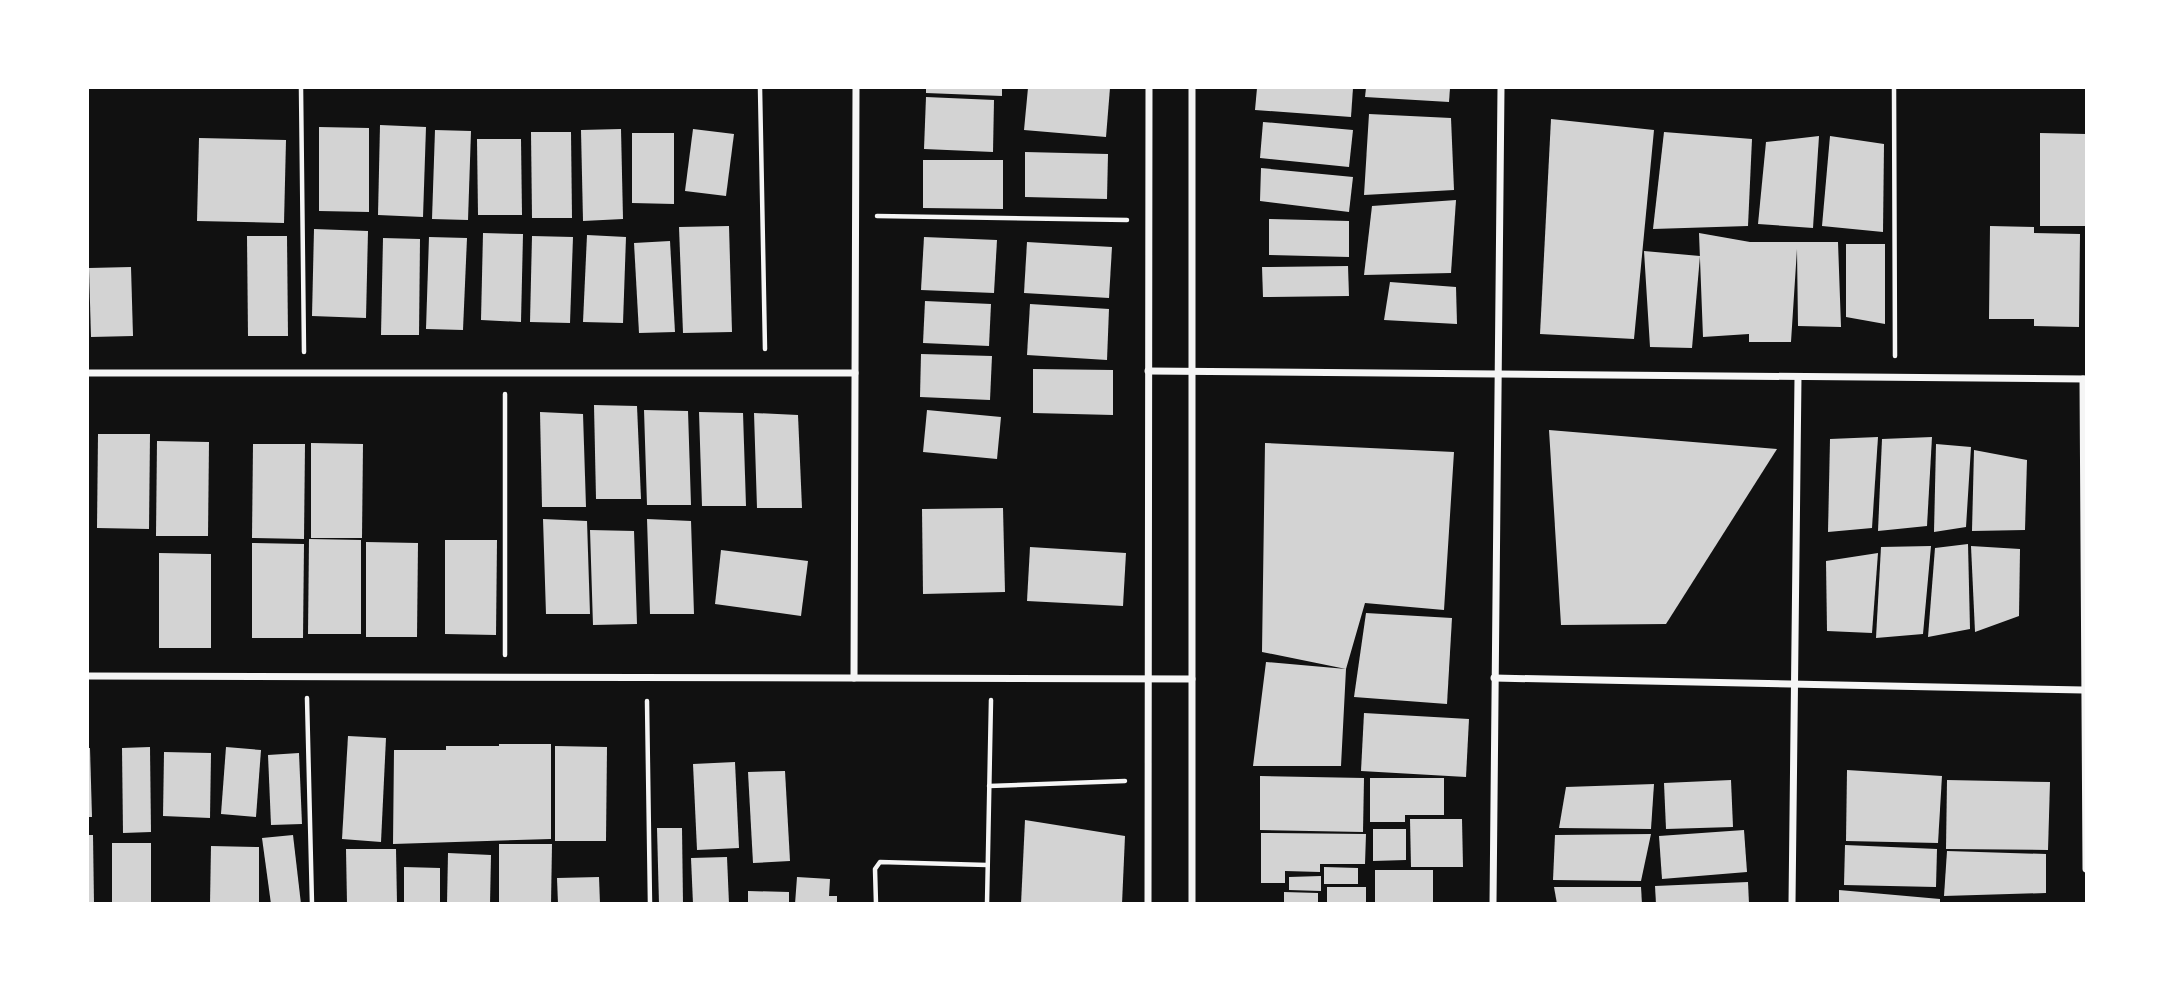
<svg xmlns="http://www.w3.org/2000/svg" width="2174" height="991" font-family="Montserrat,sans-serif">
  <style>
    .building { fill: #d3d3d3 }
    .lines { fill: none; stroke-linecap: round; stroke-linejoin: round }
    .path { stroke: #f5f5f5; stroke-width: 4.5 }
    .minor { stroke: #f5f5f5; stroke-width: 7 }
  </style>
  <rect width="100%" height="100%" fill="#111"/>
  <!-- building -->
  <g class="building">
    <polygon points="926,88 1002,88 1002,96 926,93"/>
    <polygon points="1028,88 1110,88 1106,137 1024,130"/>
    <polygon points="1257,88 1353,88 1351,117 1255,110"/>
    <polygon points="1366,88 1450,88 1449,102 1365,97"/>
    <polygon points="926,97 994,100 993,152 924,149"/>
    <polygon points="1369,114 1451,118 1454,190 1364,195"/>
    <polygon points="1551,119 1654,130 1634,339 1540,334"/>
    <polygon points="1263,122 1353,130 1349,167 1260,158"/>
    <polygon points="380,125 426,127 423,217 378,215"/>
    <polygon points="319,127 369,128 369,212 319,211"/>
    <polygon points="621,129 623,219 583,221 581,130"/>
    <polygon points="693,129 734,134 726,196 685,191"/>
    <polygon points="435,130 471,131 468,220 432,219"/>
    <polygon points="531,132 571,132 572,218 532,218"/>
    <polygon points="1664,132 1752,139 1748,226 1653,229"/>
    <polygon points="632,133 674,133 674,204 632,203"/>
    <polygon points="2040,133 2086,134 2085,226 2040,226"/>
    <polygon points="1819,136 1813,228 1758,224 1766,142"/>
    <polygon points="1830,136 1884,144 1883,232 1822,226"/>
    <polygon points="199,138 286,140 284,223 197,221"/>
    <polygon points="477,139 521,139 522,215 478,215"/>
    <polygon points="1025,152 1108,154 1107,199 1025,197"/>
    <polygon points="923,160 1003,160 1003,209 923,208"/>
    <polygon points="1261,168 1353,177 1349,212 1260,201"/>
    <polygon points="1456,200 1451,273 1364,275 1372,206"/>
    <polygon points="1269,219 1349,221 1349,257 1269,255"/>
    <polygon points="729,226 732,332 683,333 679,227"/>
    <polygon points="1990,226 2034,227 2034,233 2080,234 2079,327 2034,326 2034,319 1989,319"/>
    <polygon points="314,229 368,231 366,318 312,316"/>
    <polygon points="483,233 523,234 521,322 481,320"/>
    <polygon points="1699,233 1750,242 1838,242 1841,327 1798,326 1797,249 1791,342 1749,342 1749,334 1703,337"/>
    <polygon points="587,235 626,237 623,323 583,322"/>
    <polygon points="247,236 287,236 288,336 248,336"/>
    <polygon points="532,236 573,237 570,323 530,322"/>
    <polygon points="429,237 467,238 463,330 426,329"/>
    <polygon points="924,237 997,240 994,293 921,290"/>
    <polygon points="383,238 420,239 419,335 381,335"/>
    <polygon points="670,241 675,332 639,333 634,243"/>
    <polygon points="1027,242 1112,247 1109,298 1024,293"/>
    <polygon points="1846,244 1885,244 1885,324 1846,317"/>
    <polygon points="1644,251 1700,256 1692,348 1650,347"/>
    <polygon points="1348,266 1349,296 1263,297 1262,267"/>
    <polygon points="131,267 133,336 91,337 89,268"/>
    <polygon points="1390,282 1456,287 1457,324 1384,320"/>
    <polygon points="925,301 991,304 989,346 923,343"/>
    <polygon points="1030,304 1109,309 1107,360 1027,355"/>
    <polygon points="921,354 992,356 990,400 920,397"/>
    <polygon points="1033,369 1113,370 1113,415 1033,413"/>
    <polygon points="594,405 637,406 641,499 596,499"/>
    <polygon points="644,410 688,411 691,505 647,505"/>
    <polygon points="927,410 1001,417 997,459 923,452"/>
    <polygon points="540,412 583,414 586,507 542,507"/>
    <polygon points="699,412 743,413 746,506 702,506"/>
    <polygon points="754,413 798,415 802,508 757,508"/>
    <polygon points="1549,430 1777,449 1666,624 1561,625"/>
    <polygon points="98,434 150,434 149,529 97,528"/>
    <polygon points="1878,437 1872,528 1828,532 1830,439"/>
    <polygon points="1932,437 1927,526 1878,531 1882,439"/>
    <polygon points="157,441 209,442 208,536 156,536"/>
    <polygon points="311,443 363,444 362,538 311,538"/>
    <polygon points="1265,443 1454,452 1444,610 1365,603 1346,669 1341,766 1253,766 1266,662 1346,669 1262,652"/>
    <polygon points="253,444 305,444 304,539 252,538"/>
    <polygon points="1936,444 1971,447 1966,527 1934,532"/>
    <polygon points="1974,450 2027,460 2025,530 1972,531"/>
    <polygon points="1003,508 1005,592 923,594 922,509"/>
    <polygon points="543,519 587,521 590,614 546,614"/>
    <polygon points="647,519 691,521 694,614 650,614"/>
    <polygon points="590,530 634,531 637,624 593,625"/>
    <polygon points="309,539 361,540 361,634 308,634"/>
    <polygon points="445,540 497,540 496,635 445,634"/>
    <polygon points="366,542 418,543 417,637 366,637"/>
    <polygon points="252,543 304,544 303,638 252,638"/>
    <polygon points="1968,544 1970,629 1928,637 1935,548"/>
    <polygon points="1931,546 1923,634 1876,638 1881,547"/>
    <polygon points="1971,546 2020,549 2019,616 1975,632"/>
    <polygon points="1030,547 1126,553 1123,606 1027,601"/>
    <polygon points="721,550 808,561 801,616 715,604"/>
    <polygon points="159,553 211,554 211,648 159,648"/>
    <polygon points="1878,553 1872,633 1827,631 1826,561"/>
    <polygon points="1366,613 1452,618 1447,704 1354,697"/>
    <polygon points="1364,713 1469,719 1466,777 1361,771"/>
    <polygon points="348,736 386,738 381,842 342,839"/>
    <polygon points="499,744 551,744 551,839 393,844 394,750 446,750 446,746 499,746"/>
    <polygon points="555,746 607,747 606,841 555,841"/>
    <polygon points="150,747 151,832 123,833 122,748"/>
    <polygon points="226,747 261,750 256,817 221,814"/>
    <polygon points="88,748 90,748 92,817 88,817"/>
    <polygon points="164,752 211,753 210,818 163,816"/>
    <polygon points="299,753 302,824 271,825 268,755"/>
    <polygon points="735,762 739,848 697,850 693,764"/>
    <polygon points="1847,770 1942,776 1938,843 1846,841"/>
    <polygon points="785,771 790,861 753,863 748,772"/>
    <polygon points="1260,776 1364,778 1363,832 1260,830"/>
    <polygon points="1370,778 1444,778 1444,815 1405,815 1405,822 1370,822"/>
    <polygon points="1731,780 1733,827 1666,829 1664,783"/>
    <polygon points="1947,780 2050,782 2048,850 1946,849"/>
    <polygon points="1654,784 1651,829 1559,828 1566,787"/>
    <polygon points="1410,819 1462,819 1463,867 1411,867"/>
    <polygon points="1025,820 1125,836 1122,904 1021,904"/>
    <polygon points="657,828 682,828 683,904 659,904"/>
    <polygon points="1373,829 1406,829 1406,860 1373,861"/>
    <polygon points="1744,830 1747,872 1662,879 1659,836"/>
    <polygon points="1261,833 1366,834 1365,864 1320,864 1320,872 1285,871 1285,883 1261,883"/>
    <polygon points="1651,834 1641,881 1553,880 1555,835"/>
    <polygon points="88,835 93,835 94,904 88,904"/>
    <polygon points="293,835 301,904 271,904 262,838"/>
    <rect x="112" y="843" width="39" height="61"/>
    <polygon points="499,844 552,844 551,904 499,904"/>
    <polygon points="1845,845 1937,849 1936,887 1844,885"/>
    <polygon points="211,846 259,847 259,904 210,904"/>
    <polygon points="346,849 396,849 397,904 347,904"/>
    <polygon points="1947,851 2046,854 2046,893 1944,896"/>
    <polygon points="448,853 491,855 490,904 447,904"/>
    <polygon points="727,857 729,904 693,904 691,858"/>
    <polygon points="404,867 440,868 440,904 404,904"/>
    <polygon points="1324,867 1358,868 1358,884 1324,884"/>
    <rect x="1375" y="870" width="58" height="34"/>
    <polygon points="1321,876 1321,891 1289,890 1289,877"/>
    <polygon points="599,877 600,904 558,904 557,878"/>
    <polygon points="797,877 830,879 829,896 837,896 837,904 795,904"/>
    <polygon points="1748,882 1749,904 1656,904 1655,886"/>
    <rect x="1327" y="887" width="39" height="17"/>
    <polygon points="1554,887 1641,887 1642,904 1557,904"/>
    <polygon points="1839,890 1940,899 1940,904 1839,904"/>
    <polygon points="748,891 789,892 789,904 748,904"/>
    <polygon points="1284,892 1318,893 1318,904 1284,904"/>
  </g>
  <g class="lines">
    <!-- path -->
    <g class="path">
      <polyline points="301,88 304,352"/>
      <polyline points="760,88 765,349"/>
      <polyline points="1894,88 1895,356"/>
      <polyline points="877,216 1127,220"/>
      <polyline points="505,655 505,394"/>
      <polyline points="307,698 312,904"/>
      <polyline points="647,701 650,904"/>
      <polyline points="989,786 1125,781"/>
      <polyline points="876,904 875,869 880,862 987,865"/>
      <polyline points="987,904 991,700"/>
    </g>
    <!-- minor -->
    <g class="minor">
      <polyline points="1148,371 2086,379"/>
      <polyline points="88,373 855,373"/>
      <polyline points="2083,379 2086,869"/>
      <polyline points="88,676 1192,679"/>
      <polyline points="854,678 856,88"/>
      <polyline points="1494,678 2083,690"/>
      <polyline points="1148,904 1149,88"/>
      <polyline points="1192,904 1192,88"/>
      <polyline points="1493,904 1501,88"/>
      <polyline points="1792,904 1798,377"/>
    </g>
  </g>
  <!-- border -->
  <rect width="2174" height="991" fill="none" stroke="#ffffff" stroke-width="178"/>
</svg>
